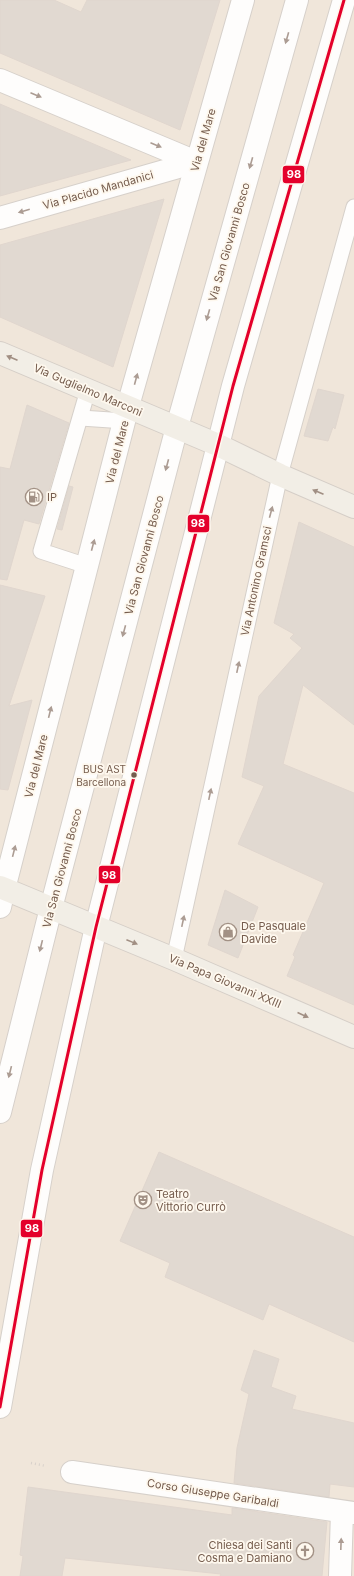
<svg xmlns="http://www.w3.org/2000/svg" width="354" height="1576" font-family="Inter,sans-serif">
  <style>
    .residential { fill: #f0e6da }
    .building { fill: #e1d9d1; stroke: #e0d6ce }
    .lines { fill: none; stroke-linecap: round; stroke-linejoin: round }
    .service-casing { stroke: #d6d0ca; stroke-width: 17 }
    .minor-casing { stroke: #d6d0ca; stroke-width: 24 }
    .tertiary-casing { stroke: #d6d0ca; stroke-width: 24 }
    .primary-casing { stroke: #d5cec7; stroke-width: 24 }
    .path { stroke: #d8d1cb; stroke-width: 2.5; stroke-dasharray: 1 3; stroke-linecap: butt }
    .service { stroke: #fefdfc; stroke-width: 15 }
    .minor { stroke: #fefdfc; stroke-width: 22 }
    .tertiary { stroke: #fefdfc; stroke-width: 22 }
    .primary { stroke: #f2eee6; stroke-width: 22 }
    .bus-1-casing { stroke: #fef8ee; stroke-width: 6 }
    .bus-1 { stroke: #e4002b; stroke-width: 3 }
    .oneway { fill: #ac9c93 }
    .oneway2 { fill: #a18f83 }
    .bus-dot { fill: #755c4d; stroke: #fef8ee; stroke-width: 1.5 }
    .labels { text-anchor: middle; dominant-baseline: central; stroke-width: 3.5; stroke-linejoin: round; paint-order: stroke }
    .bus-label { font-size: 10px; fill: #755c4d; stroke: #fef8ee; text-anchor: end }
    .street-label { font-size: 11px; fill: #755c4d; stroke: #fef8ee }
    .poi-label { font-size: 11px; fill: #755c4d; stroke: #fef8ee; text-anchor: start }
    .line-badge { stroke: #fef8ee; stroke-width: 1.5 }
    .badge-label { font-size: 11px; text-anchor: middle; font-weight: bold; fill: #fff }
  </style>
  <rect width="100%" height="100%" fill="#f7f3ec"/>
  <!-- residential -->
  <rect class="residential" x="0" y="0" width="354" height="1576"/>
  <!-- building -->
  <g class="building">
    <polygon points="0,0 54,0 81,12 87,0 220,0 180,130 0,53"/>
    <polygon points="0,104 131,160 0,196"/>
    <polygon points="164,199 113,367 0,317 0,245"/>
    <polygon points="318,389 344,395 335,429 333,427 328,441 304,436"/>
    <polygon points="27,405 69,423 39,524 24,520 7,580 0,579 0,467 10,469"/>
    <polygon points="69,486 73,487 62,530 57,529"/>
    <polygon points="299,522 354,547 354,725 303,685 283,764 354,793 354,1005 287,976 295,957 293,955 324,883 238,844 264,786 242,777 259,696 302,648 290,638 294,634 274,623"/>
    <polygon points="0,585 45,596 9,706 32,700 8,790 0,789"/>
    <polygon points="225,890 258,907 238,958 208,945"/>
    <polygon points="159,1152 354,1237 354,1342 269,1304 263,1320 165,1277 170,1263 120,1241"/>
    <polygon points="254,1350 279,1359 271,1387 296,1396 292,1409 354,1423 354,1487 330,1484 329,1497 234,1483 237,1448 249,1394 241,1390"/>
    <polygon points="28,1487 232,1515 232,1508 327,1522 322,1576 220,1576 221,1574 65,1558 62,1576 20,1576 23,1556 20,1555"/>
  </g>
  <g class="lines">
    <defs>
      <g id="service">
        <polyline points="81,418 125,421"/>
        <polyline points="87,566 41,551 88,390"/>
        <polyline points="174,959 280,475 354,207"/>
      </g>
      <g id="minor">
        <polyline points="0,80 196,162"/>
        <polyline points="0,218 196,162"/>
        <polyline points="0,907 4,889"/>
        <polyline points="72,1472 354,1513"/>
        <polyline points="340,1576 342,1512"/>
      </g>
      <g id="tertiary">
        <polyline points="4,889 128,406 243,0"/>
        <polyline points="0,1112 51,908 177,427 297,0"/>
        <polyline points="0,1407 42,1170 96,927 233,386 344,0"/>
      </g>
      <g id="primary">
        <polyline points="0,353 218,445 280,475 354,507"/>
        <polyline points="0,887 174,959 354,1037"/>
      </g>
    </defs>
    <!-- service casing -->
    <use href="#service" class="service-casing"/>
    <!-- minor casing -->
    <use href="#minor" class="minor-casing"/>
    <!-- tertiary casing -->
    <use href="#tertiary" class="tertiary-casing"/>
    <!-- primary casing -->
    <use href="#primary" class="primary-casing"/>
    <!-- path -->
    <polyline class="path" points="31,1463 46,1466"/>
    <!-- service -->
    <use href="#service" class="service"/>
    <!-- minor -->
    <use href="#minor" class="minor"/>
    <!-- tertiary -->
    <use href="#tertiary" class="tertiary"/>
    <!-- primary -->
    <use href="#primary" class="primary"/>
    <defs>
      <polyline id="bus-1" points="0,1407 42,1170 96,927 233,386 344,0"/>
    </defs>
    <!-- bus-1 casing -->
    <use href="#bus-1" class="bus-1-casing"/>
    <!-- bus-1 -->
    <use href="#bus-1" class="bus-1"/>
  </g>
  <!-- one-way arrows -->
  <defs><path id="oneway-solid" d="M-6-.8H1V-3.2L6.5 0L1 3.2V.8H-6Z"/></defs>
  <g class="oneway">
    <use href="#oneway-solid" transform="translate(287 38) rotate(106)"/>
    <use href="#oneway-solid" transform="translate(36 95) rotate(23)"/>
    <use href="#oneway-solid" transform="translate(156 145) rotate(23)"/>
    <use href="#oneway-solid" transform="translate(251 163) rotate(106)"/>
    <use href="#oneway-solid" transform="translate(24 211) rotate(164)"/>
    <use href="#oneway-solid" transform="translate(208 315) rotate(106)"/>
    <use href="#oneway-solid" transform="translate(136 379) rotate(-75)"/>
    <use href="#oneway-solid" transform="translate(167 465) rotate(105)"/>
    <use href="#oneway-solid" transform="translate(271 512) rotate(-75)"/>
    <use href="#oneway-solid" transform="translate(93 545) rotate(-75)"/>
    <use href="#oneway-solid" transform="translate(124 631) rotate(105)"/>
    <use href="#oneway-solid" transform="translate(238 667) rotate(-78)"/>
    <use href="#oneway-solid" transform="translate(50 712) rotate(-76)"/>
    <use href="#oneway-solid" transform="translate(210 794) rotate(-78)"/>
    <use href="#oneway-solid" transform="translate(14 851) rotate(-76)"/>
    <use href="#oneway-solid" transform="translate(183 921) rotate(-78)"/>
    <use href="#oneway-solid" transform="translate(41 946) rotate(104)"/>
    <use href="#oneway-solid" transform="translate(10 1072) rotate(104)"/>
    <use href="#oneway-solid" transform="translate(341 1544) rotate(-88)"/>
  </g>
  <g class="oneway2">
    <use href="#oneway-solid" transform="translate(12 358) rotate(-157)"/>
    <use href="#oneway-solid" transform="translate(318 492) rotate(-157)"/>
    <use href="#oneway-solid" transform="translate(132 942) rotate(22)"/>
    <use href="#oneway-solid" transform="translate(303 1015) rotate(24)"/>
  </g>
  <!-- icons -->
  <defs>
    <symbol id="fuel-ring" viewBox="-11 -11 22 22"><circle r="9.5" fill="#fef8ee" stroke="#a29185" stroke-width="1.5"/><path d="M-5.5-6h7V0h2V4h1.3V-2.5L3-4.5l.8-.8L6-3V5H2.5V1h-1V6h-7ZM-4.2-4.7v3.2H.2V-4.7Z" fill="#a29185"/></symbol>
    <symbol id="shop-ring" viewBox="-11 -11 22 22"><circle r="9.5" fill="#fef8ee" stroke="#a29185" stroke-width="1.5"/><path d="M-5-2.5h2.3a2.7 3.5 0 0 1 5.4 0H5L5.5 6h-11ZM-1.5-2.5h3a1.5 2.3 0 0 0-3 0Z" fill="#a29185"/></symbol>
    <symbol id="theatre-ring" viewBox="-11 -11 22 22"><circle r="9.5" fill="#fef8ee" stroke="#a29185" stroke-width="1.5"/><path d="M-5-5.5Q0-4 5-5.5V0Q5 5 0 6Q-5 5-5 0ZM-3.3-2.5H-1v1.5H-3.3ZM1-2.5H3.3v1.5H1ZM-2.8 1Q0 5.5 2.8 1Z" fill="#a29185"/></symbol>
    <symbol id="church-ring" viewBox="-11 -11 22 22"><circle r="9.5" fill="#fef8ee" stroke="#a29185" stroke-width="1.5"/><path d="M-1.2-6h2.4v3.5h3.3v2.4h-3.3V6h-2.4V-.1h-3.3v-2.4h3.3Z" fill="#a29185"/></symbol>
  </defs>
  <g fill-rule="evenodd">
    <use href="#fuel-ring" x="24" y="487" width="20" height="20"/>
    <use href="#shop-ring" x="218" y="922" width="20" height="20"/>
    <use href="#theatre-ring" x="133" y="1190" width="20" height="20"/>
    <use href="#church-ring" x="295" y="1541" width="20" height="20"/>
  </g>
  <!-- markers -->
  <circle class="bus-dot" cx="134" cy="775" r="3.5"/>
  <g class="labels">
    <!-- bus labels -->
    <g class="bus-label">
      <text x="126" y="769">BUS AST<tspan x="126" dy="13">Barcellona</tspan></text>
    </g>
    <!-- street labels -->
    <g class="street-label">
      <text transform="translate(203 140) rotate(-74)">Via del Mare</text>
      <text transform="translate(98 190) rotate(-16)">Via Placido Mandanici</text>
      <text transform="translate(229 242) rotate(-74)">Via San Giovanni Bosco</text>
      <text transform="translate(88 390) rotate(23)">Via Guglielmo Marconi</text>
      <text transform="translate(117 452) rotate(-76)">Via del Mare</text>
      <text transform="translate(144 555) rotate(-75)">Via San Giovanni Bosco</text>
      <text transform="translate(256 581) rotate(-78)">Via Antonino Gramsci</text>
      <text transform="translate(36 766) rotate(-76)">Via del Mare</text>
      <text transform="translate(62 868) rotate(-75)">Via San Giovanni Bosco</text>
      <text transform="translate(225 981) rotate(23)">Via Papa Giovanni XXIII</text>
      <text transform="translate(213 1493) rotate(9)">Corso Giuseppe Garibaldi</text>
    </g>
    <!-- poi labels -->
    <g class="poi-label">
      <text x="47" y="497">IP</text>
      <text x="241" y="926">De Pasquale<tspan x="241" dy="13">Davide</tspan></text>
      <text x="156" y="1194">Teatro<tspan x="156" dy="13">Vittorio Currò</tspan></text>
      <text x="292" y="1545" text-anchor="end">Chiesa dei Santi<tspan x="292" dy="13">Cosma e Damiano</tspan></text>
    </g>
  </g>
  <g class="line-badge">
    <rect x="282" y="165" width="23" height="19" rx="4" fill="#e4002b"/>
    <rect x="187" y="514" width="23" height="19" rx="4" fill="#e4002b"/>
    <rect x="98" y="865" width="23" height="19" rx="4" fill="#e4002b"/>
    <rect x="20" y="1219" width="23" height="19" rx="4" fill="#e4002b"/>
  </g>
  <g class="badge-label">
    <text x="294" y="178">98</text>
    <text x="198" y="527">98</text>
    <text x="109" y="879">98</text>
    <text x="32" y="1232">98</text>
  </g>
</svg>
